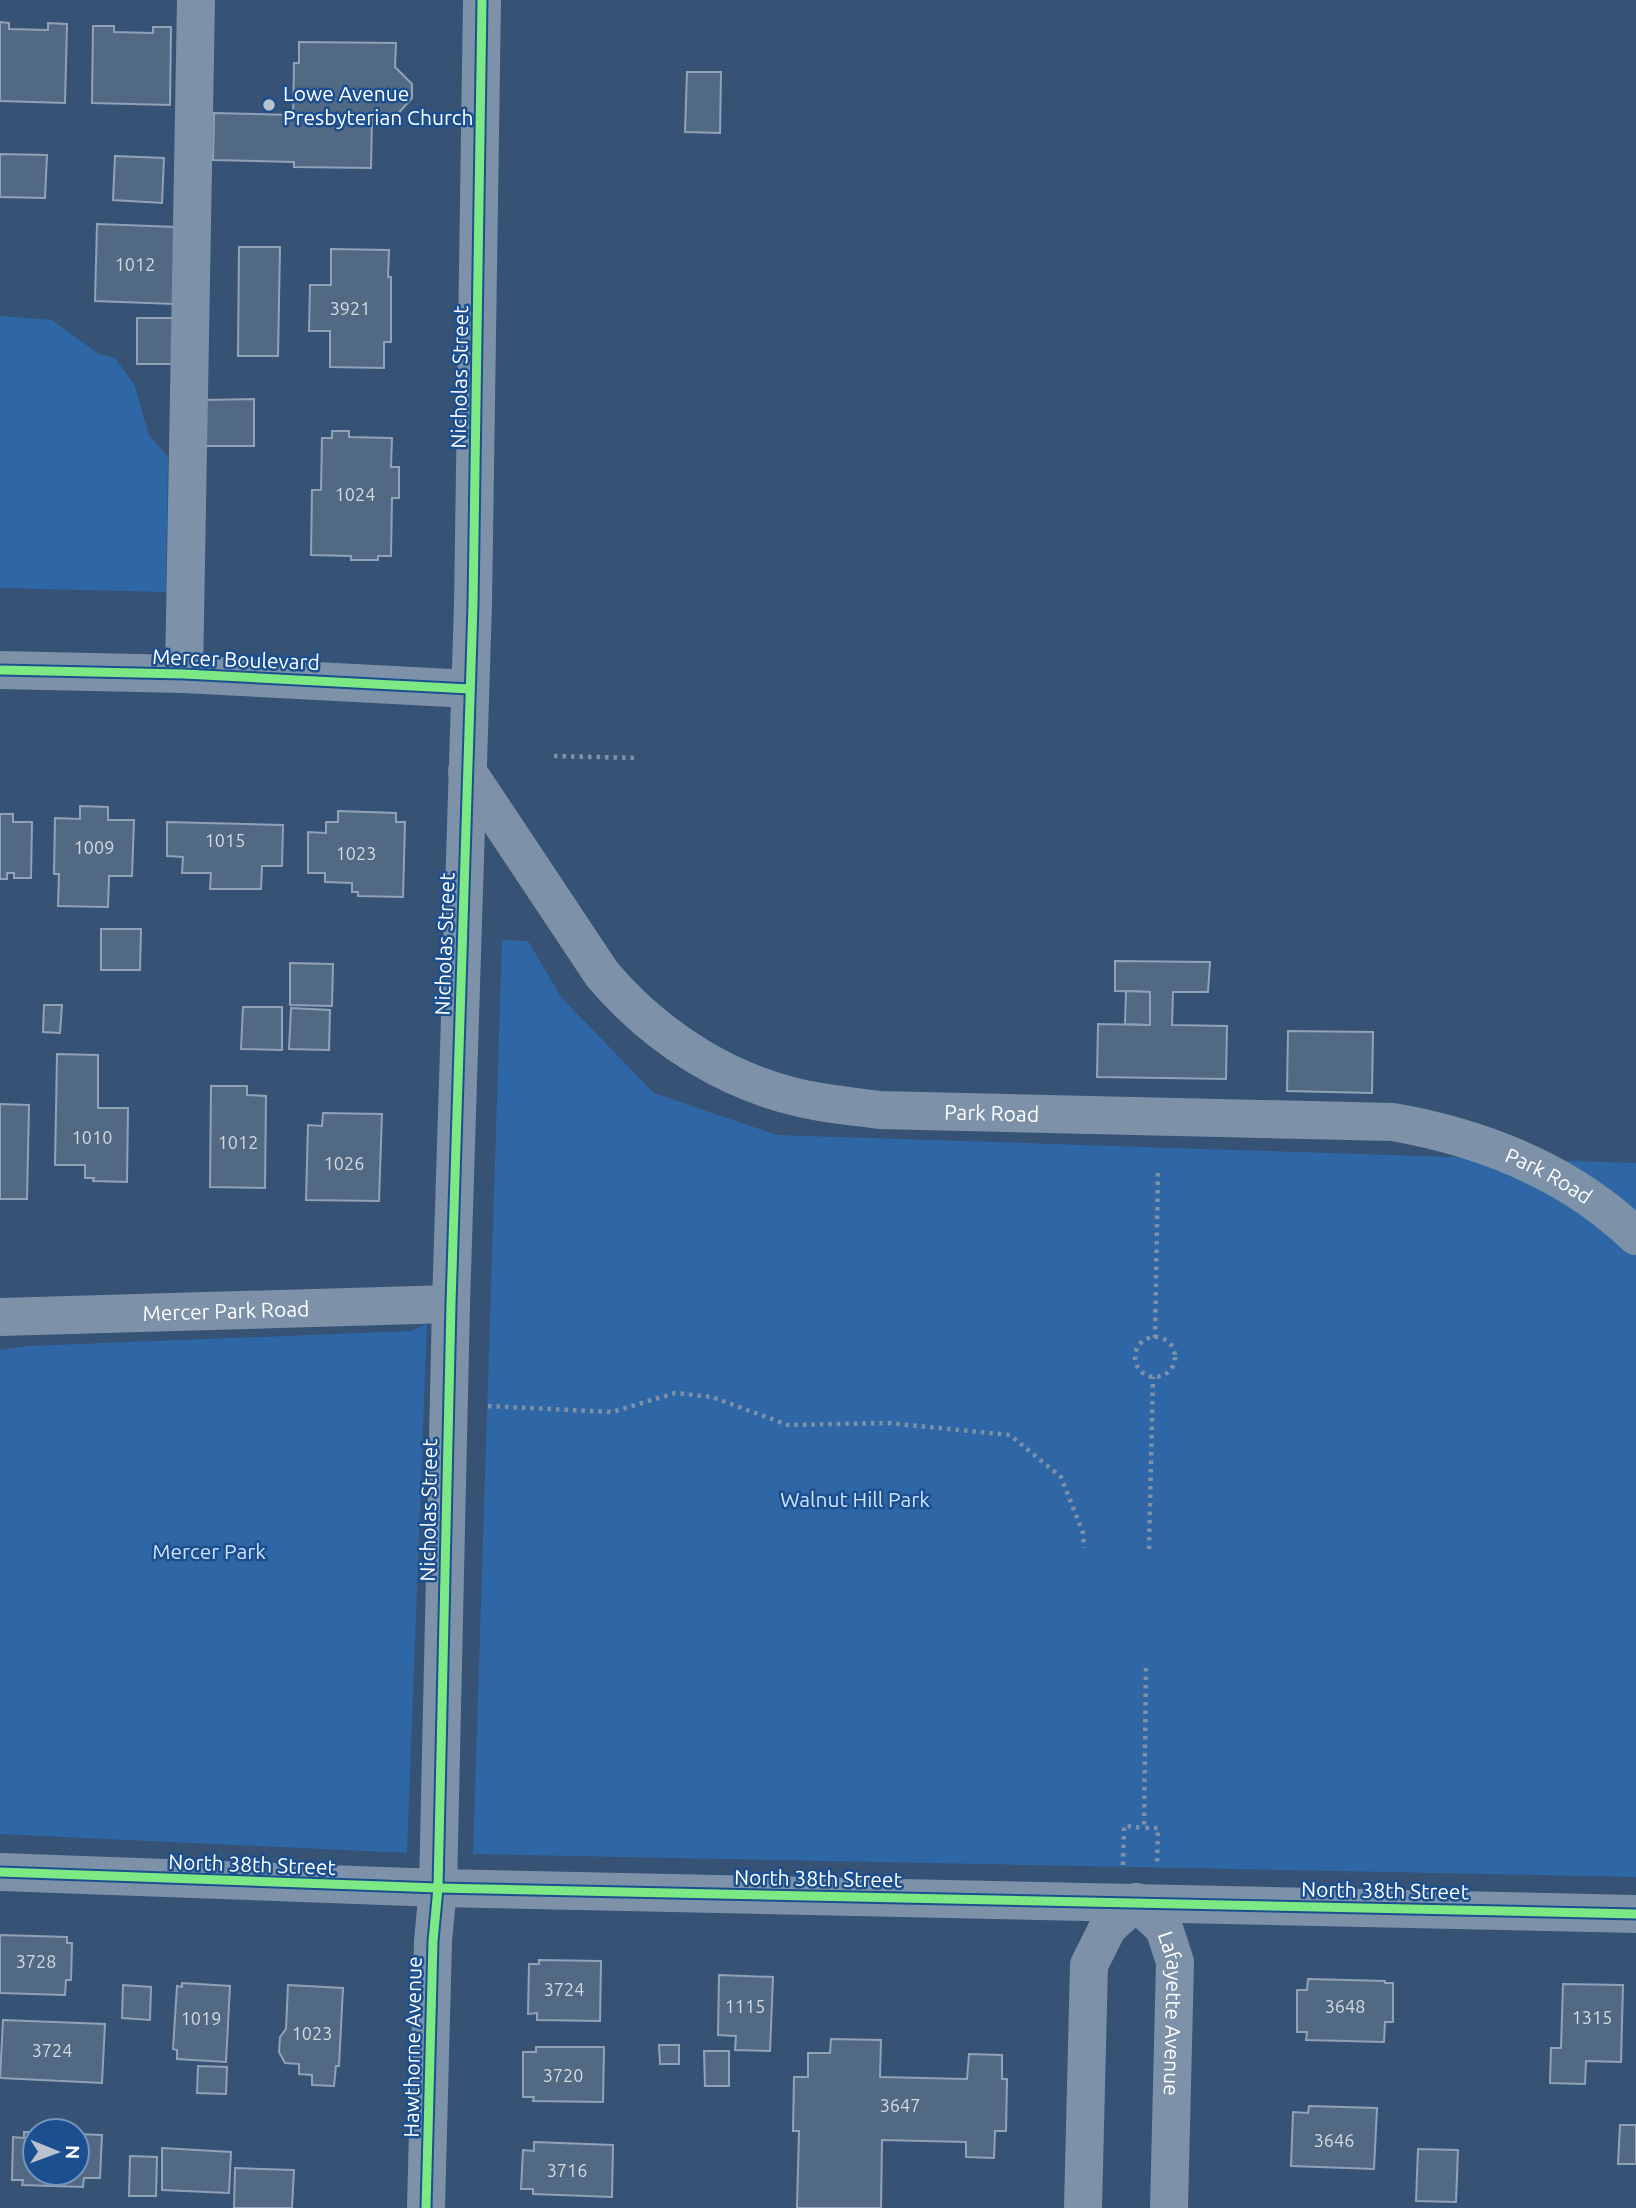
<svg xmlns="http://www.w3.org/2000/svg" width="1636" height="2208" font-family="Ubuntu,sans-serif">
  <style>
    .green { fill: #2f66a5 }
    .building { fill: #526984; stroke: #92a2b6; stroke-width: 2 }
    .lines { fill: none; stroke-linecap: round; stroke-linejoin: round }
    .path { stroke: #7d92a8; stroke-width: 4.5; stroke-dasharray: 3.5 5; stroke-linecap: butt }
    .minor { stroke: #7d92a8; stroke-width: 38 }
    .cycleway-casing { stroke: #1b4f8f; stroke-width: 13 }
    .cycleway { stroke: #7ce984; stroke-width: 9 }
    .poi-dot { fill: #b9c2ce; stroke: #1b4f8f; stroke-width: 2.5 }
    .labels { text-anchor: middle; dominant-baseline: central; stroke-width: 5; stroke-linejoin: round; paint-order: stroke }
    .number-label { font-size: 18px; fill: #d4dae0 }
    .poi-label { font-size: 21px; fill: #fff; stroke: #1b4f8f; text-anchor: start }
    .street-label { font-size: 21px; fill: #fff; stroke: #1b4f8f }
    .park-label { font-size: 21px; fill: #cfe3fa; stroke: #1b4f8f }
  </style>
  <rect width="100%" height="100%" fill="#365274"/>
  <!-- green -->
  <g class="green">
    <polygon points="0,316 52,320 99,354 115,358 134,384 149,435 168,457 166,592 0,588"/>
    <polygon points="502,940 528,941 561,997 654,1093 777,1135 1636,1163 1636,1877 473,1854"/>
    <polygon points="427,1323 407,1853 0,1834 0,1350 28,1346 411,1331"/>
  </g>
  <!-- building -->
  <g class="building">
    <polygon points="0,22 9,23 9,29 48,30 48,23 67,24 65,103 0,101"/>
    <polygon points="93,26 114,26 114,32 153,33 153,27 171,27 170,105 92,103"/>
    <polygon points="299,42 396,43 395,67 412,84 412,98 395,117 372,116 371,168 294,167 294,162 213,160 214,113 293,115 294,63 299,63"/>
    <polygon points="687,72 721,72 720,133 685,132"/>
    <polygon points="0,154 47,155 45,198 0,197"/>
    <polygon points="115,156 164,158 162,203 113,200"/>
    <polygon points="97,224 176,227 174,304 95,301"/>
    <polygon points="239,247 280,247 278,356 238,356"/>
    <polygon points="331,249 389,250 388,277 391,277 391,342 384,342 384,368 330,367 330,331 309,331 310,285 331,285"/>
    <polygon points="137,318 181,318 180,364 137,364"/>
    <polygon points="254,399 254,446 205,446 205,400"/>
    <polygon points="332,431 349,431 349,437 392,438 391,467 399,467 399,498 392,498 391,556 378,556 378,560 351,560 351,556 311,555 312,490 321,490 322,438 332,438"/>
    <polygon points="80,806 108,807 108,820 134,820 132,876 109,876 108,907 58,906 59,874 54,874 55,818 80,819"/>
    <polygon points="338,811 396,813 396,822 405,822 403,897 358,896 358,892 352,892 352,883 325,882 325,873 308,873 308,832 326,833 326,822 338,822"/>
    <polygon points="0,814 13,814 13,822 32,822 31,878 14,878 14,873 7,873 7,879 0,879"/>
    <polygon points="167,822 283,825 282,866 262,866 261,889 210,889 211,873 182,873 183,857 167,856"/>
    <polygon points="101,929 141,929 140,970 101,970"/>
    <polygon points="1115,961 1210,962 1208,992 1173,992 1172,1025 1227,1026 1226,1079 1097,1077 1098,1024 1150,1025 1150,992 1115,991"/>
    <polygon points="290,963 333,964 332,1006 290,1005"/>
    <polygon points="1126,991 1150,992 1150,1025 1125,1024"/>
    <polygon points="44,1005 62,1005 60,1033 43,1032"/>
    <polygon points="243,1007 282,1007 282,1050 241,1049"/>
    <polygon points="291,1008 330,1010 329,1050 289,1049"/>
    <polygon points="1288,1031 1373,1032 1372,1093 1287,1091"/>
    <polygon points="57,1054 98,1055 98,1108 128,1108 127,1182 93,1181 94,1178 85,1178 85,1165 55,1165"/>
    <polygon points="211,1086 247,1086 247,1095 266,1096 265,1188 210,1187"/>
    <polygon points="0,1104 29,1105 27,1199 0,1199"/>
    <polygon points="323,1113 382,1114 379,1201 306,1200 308,1125 322,1126"/>
    <polygon points="0,1935 67,1937 67,1943 72,1943 71,1980 66,1980 65,1995 0,1993"/>
    <polygon points="539,1960 601,1961 600,2021 537,2020 537,2013 528,2014 529,1964 539,1964"/>
    <polygon points="719,1975 773,1977 770,2051 735,2050 736,2036 718,2035"/>
    <polygon points="1308,1979 1385,1981 1385,1983 1393,1983 1393,2022 1385,2022 1384,2042 1306,2040 1307,2032 1297,2032 1297,1990 1307,1990"/>
    <polygon points="182,1983 230,1986 226,2062 177,2059 177,2050 173,2049 177,1986 182,1987"/>
    <polygon points="1563,1984 1623,1985 1621,2062 1586,2061 1585,2084 1550,2083 1551,2048 1561,2048"/>
    <polygon points="123,1985 151,1987 150,2020 122,2018"/>
    <polygon points="288,1985 343,1988 339,2066 336,2066 334,2086 312,2085 312,2075 299,2074 299,2064 285,2063 279,2052 280,2037 286,2029"/>
    <polygon points="3,2020 105,2024 102,2083 0,2078"/>
    <polygon points="831,2039 881,2040 880,2077 967,2079 969,2054 1002,2055 1002,2079 1007,2079 1006,2131 995,2131 994,2158 966,2157 966,2142 882,2140 881,2208 797,2208 799,2131 793,2131 794,2077 808,2077 808,2053 830,2053"/>
    <polygon points="659,2045 679,2045 679,2064 660,2064"/>
    <polygon points="536,2047 604,2047 603,2102 533,2101 534,2097 523,2097 523,2052 536,2052"/>
    <polygon points="704,2051 729,2051 729,2086 705,2086"/>
    <polygon points="198,2066 227,2067 226,2094 197,2093"/>
    <polygon points="1309,2106 1377,2108 1374,2169 1291,2166 1293,2112 1308,2113"/>
    <polygon points="1620,2125 1636,2125 1636,2164 1618,2164"/>
    <polygon points="24,2132 35,2132 35,2173 77,2173 77,2134 102,2135 100,2178 84,2178 83,2187 22,2185 23,2180 12,2180 13,2137 24,2138"/>
    <polygon points="534,2142 613,2145 612,2197 533,2194 533,2189 521,2189 523,2150 534,2151"/>
    <polygon points="162,2148 231,2152 229,2193 162,2190"/>
    <polygon points="1418,2149 1458,2150 1456,2202 1416,2201"/>
    <polygon points="130,2156 157,2157 156,2196 129,2196"/>
    <polygon points="235,2168 294,2170 292,2208 234,2208"/>
  </g>
  <g class="lines">
    <!-- path -->
    <g class="path">
      <polyline points="554,756 639,758"/>
      <circle cx="1155" cy="1357" r="20"/>
      <polyline points="1155,1338 1158,1169"/>
      <polyline points="488,1406 612,1412 675,1393 712,1397 788,1425 888,1423 1010,1435 1061,1477 1083,1533 1084,1548"/>
      <polyline points="1149,1549 1153,1377"/>
      <polyline points="1146,1668 1144,1828 1158,1828 1157,1866"/>
      <polyline points="1123,1865 1124,1826 1144,1828"/>
    </g>
    <!-- minor -->
    <g class="minor">
      <polyline points="0,670 184,674 470,689"/>
      <polyline points="184,674 196,0"/>
      <path id="s1" d="M467,771L602,974C656,1038 731,1086 815,1101C836,1105 858,1107 879,1110L1393,1122C1484,1138 1568,1171 1636,1236"/>
      <path id="s2" d="M0,1317L451,1304"/>
      <polyline points="0,1872 438,1888 1636,1914"/>
      <polyline points="426,2208 433,1941 438,1888 451,1304 473,604 482,0"/>
      <path id="s3" d="M1083,2208L1089,1965L1108,1927L1136,1902L1164,1928L1175,1962L1169,2208"/>
    </g>
    <defs>
      <g id="cycleway">
        <polyline points="0,670 184,674 470,689"/>
        <polyline points="0,1872 438,1888 1636,1914"/>
        <polyline points="426,2208 433,1941 438,1888 451,1304 473,604 482,0"/>
      </g>
    </defs>
    <!-- cycleway casing -->
    <use href="#cycleway" class="cycleway-casing"/>
    <!-- cycleway -->
    <use href="#cycleway" class="cycleway"/>
  </g>
  <!-- markers -->
  <circle class="poi-dot" cx="269" cy="105" r="7"/>
  <g class="labels">
    <!-- number labels -->
    <g class="number-label">
      <text x="135" y="264">1012</text>
      <text x="350" y="308">3921</text>
      <text x="355" y="494">1024</text>
      <text x="225" y="840">1015</text>
      <text x="94" y="847">1009</text>
      <text x="356" y="853">1023</text>
      <text x="92" y="1137">1010</text>
      <text x="238" y="1142">1012</text>
      <text x="344" y="1163">1026</text>
      <text x="36" y="1961">3728</text>
      <text x="564" y="1989">3724</text>
      <text x="745" y="2006">1115</text>
      <text x="1345" y="2006">3648</text>
      <text x="1592" y="2017">1315</text>
      <text x="201" y="2018">1019</text>
      <text x="312" y="2033">1023</text>
      <text x="52" y="2050">3724</text>
      <text x="563" y="2075">3720</text>
      <text x="900" y="2105">3647</text>
      <text x="1334" y="2140">3646</text>
      <text x="567" y="2170">3716</text>
    </g>
    <!-- poi labels -->
    <g class="poi-label">
      <text x="283" y="93">Lowe Avenue<tspan x="283" dy="24">Presbyterian Church</tspan></text>
    </g>
    <!-- street labels -->
    <g class="street-label">
      <text transform="translate(459 377) rotate(-89)">Nicholas Street</text>
      <text transform="translate(236 659) rotate(2)">Mercer Boulevard</text>
      <text transform="translate(444 944) rotate(-88)">Nicholas Street</text>
      <text stroke="none"><textPath href="#s1" startOffset="674">Park Road</textPath></text>
      <text stroke="none"><textPath href="#s1" startOffset="1241">Park Road</textPath></text>
      <text stroke="none"><textPath href="#s2" startOffset="226">Mercer Park Road</textPath></text>
      <text transform="translate(428 1510) rotate(-89)">Nicholas Street</text>
      <text transform="translate(252 1864) rotate(2)">North 38th Street</text>
      <text transform="translate(818 1878) rotate(1)">North 38th Street</text>
      <text transform="translate(1385 1890) rotate(1)">North 38th Street</text>
      <text stroke="none"><textPath href="#s3" startOffset="448">Lafayette Avenue</textPath></text>
      <text transform="translate(412 2047) rotate(-89)">Hawthorne Avenue</text>
    </g>
    <!-- park labels -->
    <g class="park-label">
      <text x="855" y="1499">Walnut Hill Park</text>
      <text x="209" y="1551">Mercer Park</text>
    </g>
  </g>
  <!-- north arrow -->
  <g transform="translate(56 2152) rotate(91)"><circle r="33" fill="#1b4f8f" stroke="#7695bc" stroke-width="2"/>
  <path d="M0-5L12 26L0 18L-12 26Z" fill="#b9c2ce"/>
  <text y="-10" font-size="19" font-weight="bold" text-anchor="middle" fill="#ffffff">N</text>
  </g>
</svg>
